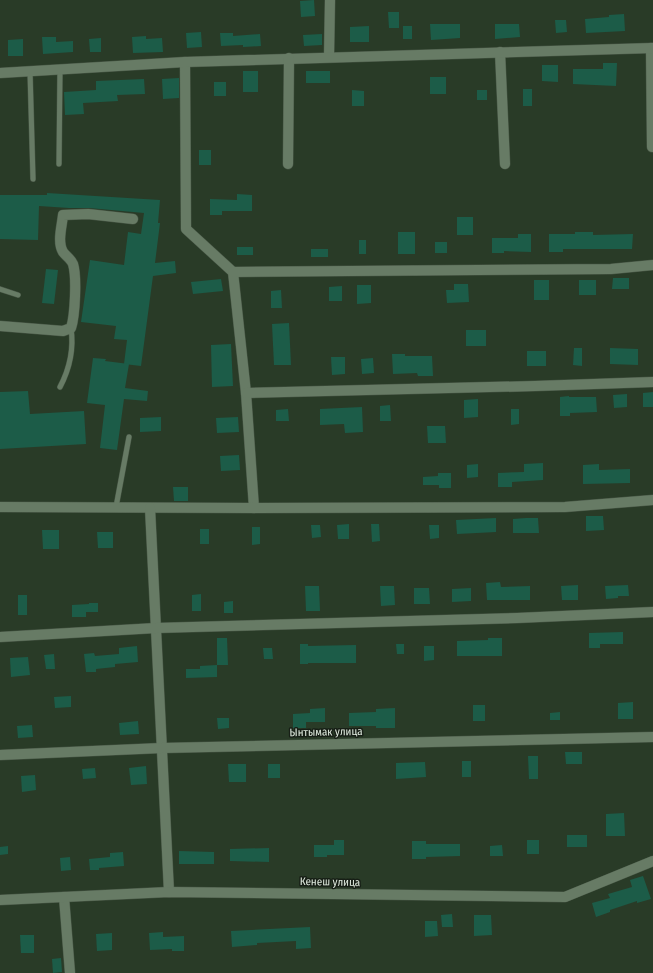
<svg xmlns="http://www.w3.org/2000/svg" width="653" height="973" font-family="'Fira Sans Condensed',sans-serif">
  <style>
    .building { fill: #1c5c48 }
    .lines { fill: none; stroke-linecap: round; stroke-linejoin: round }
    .lane-casing { stroke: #475645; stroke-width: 6 }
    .street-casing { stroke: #475645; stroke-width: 11 }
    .lane { stroke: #677b65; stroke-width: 5 }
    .street { stroke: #677b65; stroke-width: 10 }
    .labels { text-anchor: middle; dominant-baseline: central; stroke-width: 3; stroke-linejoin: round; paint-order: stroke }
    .street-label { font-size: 11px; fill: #e0ebdf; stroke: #171f16 }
  </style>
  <rect width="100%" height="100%" fill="#293b27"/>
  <!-- building -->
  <g class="building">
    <polygon points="314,0 315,16 301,17 300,1"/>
    <polygon points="388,12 399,12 399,28 389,28"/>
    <polygon points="624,14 625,31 586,33 585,19 609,17 609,15"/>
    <polygon points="555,20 566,20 567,32 556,33"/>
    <polygon points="430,24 460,24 460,38 431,40"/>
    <polygon points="495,24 519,24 520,37 495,39"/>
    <polygon points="369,26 369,42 350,42 350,27"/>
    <rect x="403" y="26" width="9" height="13"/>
    <polygon points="201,32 202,47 187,48 186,33"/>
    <polygon points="220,33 233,33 233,36 260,34 261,46 243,47 243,45 221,46"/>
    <polygon points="322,34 322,45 304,46 303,35"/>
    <polygon points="146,36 146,39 162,38 163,52 133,53 132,37"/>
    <polygon points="42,37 56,37 56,42 73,41 73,52 43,54"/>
    <polygon points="101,38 101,52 90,52 89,39"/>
    <polygon points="23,39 23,56 8,56 8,40"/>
    <polygon points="603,63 617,63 616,86 573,84 573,69 603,69"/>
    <polygon points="542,65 558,65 558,82 542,81"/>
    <rect x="243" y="71" width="15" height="21"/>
    <rect x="306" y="71" width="24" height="12"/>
    <rect x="430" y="77" width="16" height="17"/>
    <polygon points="179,78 179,98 163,99 162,79"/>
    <polygon points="144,79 145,94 117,95 118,101 83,103 84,114 65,115 64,92 96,90 96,81"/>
    <rect x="214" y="82" width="12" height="14"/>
    <rect x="523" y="89" width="9" height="17"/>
    <polygon points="352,90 364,91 364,106 352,106"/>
    <rect x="477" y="90" width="10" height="10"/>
    <rect x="199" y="150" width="12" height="15"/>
    <polygon points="47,193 160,200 158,223 160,223 155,263 175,261 176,273 153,276 141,366 124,364 127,340 114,339 116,326 81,322 90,260 124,265 128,232 141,234 144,213 89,208 69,208 39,206 38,240 0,239 0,195 47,195"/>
    <polygon points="237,194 252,195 252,211 222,211 222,215 210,215 210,199 237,200"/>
    <rect x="457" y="217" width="16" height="18"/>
    <rect x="398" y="232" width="17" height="22"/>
    <polygon points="575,232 593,232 593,235 633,234 632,249 563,249 563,252 549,252 549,234 575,234"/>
    <polygon points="518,234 531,234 531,252 504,251 504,253 492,253 492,238 518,238"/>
    <rect x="359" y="240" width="7" height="14"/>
    <rect x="435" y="242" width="12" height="11"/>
    <rect x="237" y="247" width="16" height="8"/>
    <rect x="311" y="249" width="17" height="8"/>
    <polygon points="46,269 58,270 54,304 42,303"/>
    <polygon points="613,278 629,278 629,289 612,289"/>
    <polygon points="221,279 223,291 193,294 191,282"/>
    <rect x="534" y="280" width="15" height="20"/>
    <rect x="579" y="280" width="17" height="15"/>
    <polygon points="454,284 468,284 469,302 447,303 446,290 454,290"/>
    <polygon points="357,285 371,285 371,303 357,304"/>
    <polygon points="342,286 342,301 329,301 329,287"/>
    <polygon points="281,290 282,308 271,308 271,291"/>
    <polygon points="289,323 291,365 274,365 272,324"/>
    <rect x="466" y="330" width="20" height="16"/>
    <polygon points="231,344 233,386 212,387 211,345"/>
    <polygon points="574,348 582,348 582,366 573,365"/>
    <polygon points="610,348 638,349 638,365 610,364"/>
    <rect x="527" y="351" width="19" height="15"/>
    <polygon points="392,354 405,354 405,356 432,356 433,376 418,376 417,373 393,374"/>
    <polygon points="331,357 345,357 345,374 332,375"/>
    <polygon points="93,358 106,359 105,361 129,364 125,388 148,391 147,401 124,399 117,450 100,448 105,405 87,403"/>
    <polygon points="373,358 374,373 362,374 361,359"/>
    <polygon points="28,391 30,414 84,411 86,444 0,449 0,392"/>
    <polygon points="653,392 653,407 643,407 643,393"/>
    <polygon points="627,394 627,407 614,408 613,395"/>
    <polygon points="569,396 569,397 596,397 597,412 570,413 570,416 560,416 560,397"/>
    <polygon points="478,399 478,417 464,418 464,400"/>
    <polygon points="390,405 391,421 380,421 380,406"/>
    <polygon points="362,407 363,432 345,433 344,424 320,425 320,409"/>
    <polygon points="288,409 289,421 276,421 276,410"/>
    <polygon points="511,409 519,409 519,424 511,425"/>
    <polygon points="161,417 161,431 140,432 140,418"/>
    <polygon points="238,417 239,432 217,433 216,418"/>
    <polygon points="427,426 445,426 446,443 428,443"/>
    <polygon points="239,455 240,470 221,471 220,456"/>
    <polygon points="543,463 543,480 512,482 512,487 498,487 498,473 524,472 524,464"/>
    <polygon points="478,464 478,477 467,478 467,465"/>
    <polygon points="599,464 599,470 630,469 630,483 583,484 583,465"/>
    <polygon points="438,473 451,473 451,488 439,488 439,485 423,485 423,477 438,476"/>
    <polygon points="173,487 188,487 188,501 174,501"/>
    <polygon points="586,516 603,516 604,530 586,531"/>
    <polygon points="496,518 496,532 457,534 456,520"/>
    <polygon points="526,518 538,518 539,533 513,533 513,519"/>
    <polygon points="349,524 349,539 338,539 337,525"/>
    <polygon points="371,524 379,524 380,541 372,542"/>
    <polygon points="311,525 320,525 321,537 312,538"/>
    <polygon points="429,525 439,525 439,538 430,539"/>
    <polygon points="252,527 260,527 260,544 252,545"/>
    <rect x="200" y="529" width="9" height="15"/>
    <polygon points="42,530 59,530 59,549 43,549"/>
    <polygon points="97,532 113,532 113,548 98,548"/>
    <polygon points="500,582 501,587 530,586 530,600 487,600 486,583"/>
    <polygon points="578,585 578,600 562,600 561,586"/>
    <polygon points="628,585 629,596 618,596 618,598 606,599 605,586"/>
    <polygon points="305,586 319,586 320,611 306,611"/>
    <polygon points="380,586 394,586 395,605 381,606"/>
    <polygon points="414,588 429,588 430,604 414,604"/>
    <polygon points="471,588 471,601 452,602 452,589"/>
    <polygon points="201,594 201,611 192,611 192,595"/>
    <rect x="18" y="595" width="9" height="20"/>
    <polygon points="233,601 233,613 224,613 224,602"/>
    <polygon points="89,603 98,603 98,612 86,612 86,617 72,617 72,605 89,604"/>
    <polygon points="623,632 623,644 600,644 600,648 589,648 589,633"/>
    <polygon points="217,638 227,638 228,665 217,665"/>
    <polygon points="488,638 502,638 502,656 457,656 457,641 488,640"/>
    <polygon points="300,644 308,644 308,646 356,645 356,663 308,663 308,664 300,664"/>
    <polygon points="396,644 404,644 404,654 397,654"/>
    <polygon points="137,646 138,662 115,664 115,667 96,669 96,672 86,672 84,654 94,653 95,656 119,654 119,648"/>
    <polygon points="424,646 434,646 434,660 424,661"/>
    <polygon points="263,648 272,648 273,659 264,659"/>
    <polygon points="54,654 55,669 46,669 44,655"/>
    <polygon points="28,657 30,675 11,677 10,658"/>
    <polygon points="217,665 217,677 186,678 186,669 200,669 200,666"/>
    <polygon points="71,696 71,707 55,708 54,697"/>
    <polygon points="633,702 633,719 618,719 618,703"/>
    <rect x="473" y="705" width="12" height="16"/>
    <polygon points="325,708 325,722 306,722 306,728 293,728 293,714 310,713 310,709"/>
    <polygon points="395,708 395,728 376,728 376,726 349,726 349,713 376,712 376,709"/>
    <polygon points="560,712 560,720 550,720 550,713"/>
    <polygon points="217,718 229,718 229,728 218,729"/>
    <polygon points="138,721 139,734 120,735 119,723"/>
    <polygon points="32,725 33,737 18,738 17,726"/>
    <polygon points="565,752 582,752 582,764 566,764"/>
    <polygon points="528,756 538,756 538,779 529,779"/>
    <rect x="462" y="761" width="9" height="16"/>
    <polygon points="425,762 426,777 396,779 396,763"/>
    <polygon points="228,764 246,764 246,782 229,782"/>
    <rect x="268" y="764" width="12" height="14"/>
    <polygon points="146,766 147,784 131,785 129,768"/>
    <polygon points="95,768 96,778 83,779 82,769"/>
    <polygon points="35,775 36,790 22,792 21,776"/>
    <polygon points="624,813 625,836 606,836 606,814"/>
    <rect x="567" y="835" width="20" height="12"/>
    <polygon points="334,840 344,840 344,855 327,855 327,857 314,857 314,845 334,845"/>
    <rect x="527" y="840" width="12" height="14"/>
    <polygon points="412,841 426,841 426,844 460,844 460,856 426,857 426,859 412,859"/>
    <polygon points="502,845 503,856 490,856 490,846"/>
    <polygon points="8,846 8,854 0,855 0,847"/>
    <polygon points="269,848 269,862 230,861 230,849"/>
    <polygon points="179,851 214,852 214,864 179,864"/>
    <polygon points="123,852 124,866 99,868 99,870 90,870 89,859 110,857 110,853"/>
    <polygon points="70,857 71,870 61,871 60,858"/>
    <polygon points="643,876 651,899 637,903 637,901 610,910 610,912 596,917 592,903 610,898 608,894 632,887 630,880"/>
    <polygon points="452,914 453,927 442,927 441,915"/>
    <polygon points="474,915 491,915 492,935 474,936"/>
    <polygon points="425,921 437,921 438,936 425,937"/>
    <polygon points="310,927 311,948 296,949 296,941 257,943 257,945 232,947 231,931"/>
    <polygon points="163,932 163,937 184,936 184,951 172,951 172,949 150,950 149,933"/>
    <polygon points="112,933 112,950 97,951 96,934"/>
    <polygon points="20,935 34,935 34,953 21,953"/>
    <polygon points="61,958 62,972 53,973 52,959"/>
  </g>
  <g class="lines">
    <defs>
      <g id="lane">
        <polyline points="30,71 33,179"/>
        <polyline points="59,164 60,69"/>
        <polyline points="0,289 18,295"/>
        <path d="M60,387C70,368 74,349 71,328"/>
        <polyline points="116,507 129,437"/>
      </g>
      <g id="street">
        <polyline points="651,48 652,147"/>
        <polyline points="500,52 505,164"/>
        <polyline points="329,57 330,0"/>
        <polyline points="185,62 186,229 233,272 246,393 254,508"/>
        <polyline points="0,73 185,62 653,48"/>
        <polyline points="288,164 289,58"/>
        <polyline points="233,272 611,269 653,265"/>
        <path d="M0,326L63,331L71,328C75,316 77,277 73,264C71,259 66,256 63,252C57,242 62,226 63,215L88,214L133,219"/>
        <polyline points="246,393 535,386 653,382"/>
        <polyline points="0,507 254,508 565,507 653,500"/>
        <polyline points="150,508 169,892"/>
        <polyline points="0,637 156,628 517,618 653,612"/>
        <polyline points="0,755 162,748 653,737"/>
        <polyline points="64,897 70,973"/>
        <polyline points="0,900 169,892 565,897 653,861"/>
      </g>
    </defs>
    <!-- lane casing -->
    <use href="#lane" class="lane-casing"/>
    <!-- street casing -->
    <use href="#street" class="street-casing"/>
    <!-- lane -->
    <use href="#lane" class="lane"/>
    <!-- street -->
    <use href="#street" class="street"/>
  </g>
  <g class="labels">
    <!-- street labels -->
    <g class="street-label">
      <text transform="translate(326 732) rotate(-1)">Ынтымак улица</text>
      <text transform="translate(330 882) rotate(1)">Кенеш улица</text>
    </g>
  </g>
</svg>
